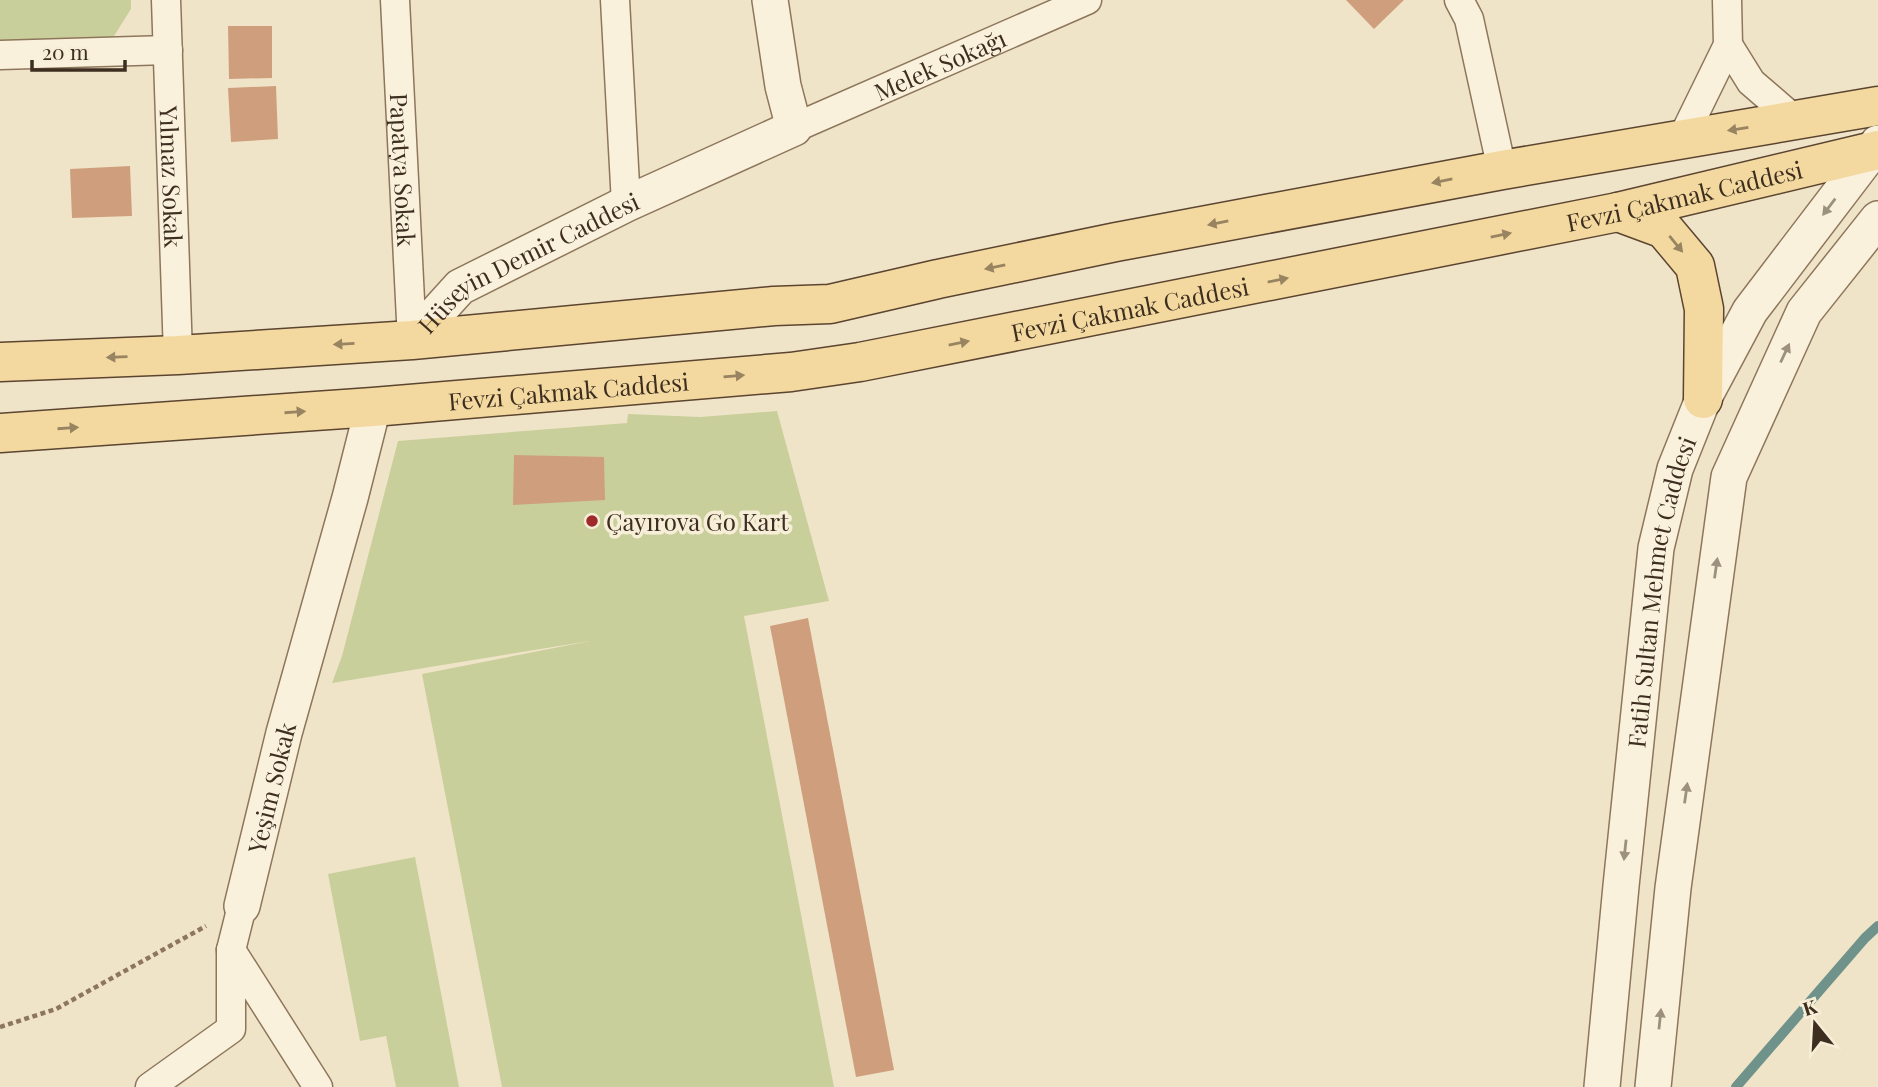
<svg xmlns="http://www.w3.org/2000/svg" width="1878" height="1087" font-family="'Playfair Display',serif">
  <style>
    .green { fill: #c9cf9b }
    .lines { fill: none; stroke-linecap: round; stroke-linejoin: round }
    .stream { stroke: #6f938a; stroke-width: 10 }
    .building { fill: #cf9f7d }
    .minor-casing { stroke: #8d765c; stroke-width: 31 }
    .tertiary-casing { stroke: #8d765c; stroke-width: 38 }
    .primary-casing { stroke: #5b4430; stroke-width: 41 }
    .path { stroke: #8d765c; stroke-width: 4.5; stroke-dasharray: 5 3.5; stroke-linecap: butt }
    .minor { stroke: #faf1dc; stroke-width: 28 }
    .tertiary { stroke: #faf1dc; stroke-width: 35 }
    .primary { stroke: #f3d9a0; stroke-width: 38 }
    .oneway { fill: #988460 }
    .oneway2 { fill: #9c907e }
    .poi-dot { fill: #9e2a2b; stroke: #f7eed8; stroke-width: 2.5 }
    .labels { text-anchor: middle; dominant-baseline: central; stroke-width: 7; stroke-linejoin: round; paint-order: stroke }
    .street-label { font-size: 24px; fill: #3d2e20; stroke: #f7eed8 }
    .poi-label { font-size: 24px; fill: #3d2e20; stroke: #f7eed8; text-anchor: start }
  </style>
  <rect width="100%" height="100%" fill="#f0e4c8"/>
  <!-- green -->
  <g class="green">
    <polygon points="0,0 131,0 131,9 104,52 0,47"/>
    <polygon points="777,411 829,601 744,616 834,1087 502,1087 422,674 590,641 332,683 342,656 398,441 627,423 628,414 700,417"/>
    <polygon points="415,857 459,1087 396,1087 386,1036 360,1041 328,874"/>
  </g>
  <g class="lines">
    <!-- stream -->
    <polyline class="stream" points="1736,1087 1865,938 1878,926"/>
  </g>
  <!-- building -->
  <g class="building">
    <polygon points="1346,0 1404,0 1374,29"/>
    <polygon points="228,26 272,26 272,78 229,79"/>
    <polygon points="276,86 278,139 231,142 228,88"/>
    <polygon points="130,166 132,216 72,218 70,169"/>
    <polygon points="514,455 604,457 605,500 513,505"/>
    <polygon points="808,618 894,1070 856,1077 770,626"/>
  </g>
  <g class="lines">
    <defs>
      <g id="minor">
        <path id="s1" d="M166,0L178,355"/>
        <path id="s2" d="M395,0L412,340"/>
        <polyline points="615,0 626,204"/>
        <polyline points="1459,0 1469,19 1502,170"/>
        <polyline points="1728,45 1751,82 1795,120"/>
        <polyline points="0,55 168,50"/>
        <path id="s3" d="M794,128L1087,0"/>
        <polyline points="1682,139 1728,45 1727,0"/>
        <polyline points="231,950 318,1087"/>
        <polyline points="150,1087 231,1029 231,950 242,906"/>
      </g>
      <g id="tertiary">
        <path id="s4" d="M412,340L460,287L626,204L794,128L783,86L770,0"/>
        <path id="s5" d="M242,906L284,733L350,498L373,407"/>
        <path id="s6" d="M1602,1087L1621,886L1656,548L1675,469L1703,399L1750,311L1878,143"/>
        <polyline points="1653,1087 1673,888 1729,477 1804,312 1878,219"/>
      </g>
      <g id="primary">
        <polyline points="1618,212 1664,229 1695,266 1704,309 1703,399"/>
        <polyline points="0,362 178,355 412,340 774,306 830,304 938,279 1116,242 1502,170 1878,106"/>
        <path id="s7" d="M0,433L373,407L791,372L860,362L1618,212L1878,150"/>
      </g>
    </defs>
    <!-- minor casing -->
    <use href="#minor" class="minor-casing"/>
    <!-- tertiary casing -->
    <use href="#tertiary" class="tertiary-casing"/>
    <!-- primary casing -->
    <use href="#primary" class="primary-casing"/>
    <!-- path -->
    <polyline class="path" points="0,1027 56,1009 206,926"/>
    <!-- minor -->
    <use href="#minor" class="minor"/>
    <!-- tertiary -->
    <use href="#tertiary" class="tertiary"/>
    <!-- primary -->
    <use href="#primary" class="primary"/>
  </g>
  <!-- one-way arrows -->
  <defs><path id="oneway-solid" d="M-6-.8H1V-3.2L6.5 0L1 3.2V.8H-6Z" transform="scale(1.75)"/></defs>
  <g class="oneway">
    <use href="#oneway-solid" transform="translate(1738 129) rotate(171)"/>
    <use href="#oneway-solid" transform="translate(1442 181) rotate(169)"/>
    <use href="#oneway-solid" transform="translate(1218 223) rotate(169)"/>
    <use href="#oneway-solid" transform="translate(1501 235) rotate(-11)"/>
    <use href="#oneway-solid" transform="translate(1676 244) rotate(51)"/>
    <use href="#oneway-solid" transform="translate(995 267) rotate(168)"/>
    <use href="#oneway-solid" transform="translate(1278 280) rotate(-11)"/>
    <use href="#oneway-solid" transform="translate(959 343) rotate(-11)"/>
    <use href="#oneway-solid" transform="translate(344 344) rotate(177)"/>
    <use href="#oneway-solid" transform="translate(117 357) rotate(178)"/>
    <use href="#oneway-solid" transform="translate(734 376) rotate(-5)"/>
    <use href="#oneway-solid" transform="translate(295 412) rotate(-4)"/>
    <use href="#oneway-solid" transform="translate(68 428) rotate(-4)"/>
  </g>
  <g class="oneway2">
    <use href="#oneway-solid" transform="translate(1829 207) rotate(127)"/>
    <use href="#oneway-solid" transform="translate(1785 353) rotate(-65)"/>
    <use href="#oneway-solid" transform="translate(1716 568) rotate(-82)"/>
    <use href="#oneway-solid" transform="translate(1686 793) rotate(-82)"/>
    <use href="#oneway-solid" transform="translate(1625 850) rotate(96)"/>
    <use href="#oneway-solid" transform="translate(1660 1019) rotate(-84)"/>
  </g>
  <!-- markers -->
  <circle class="poi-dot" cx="592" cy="521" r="7"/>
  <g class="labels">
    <!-- street labels -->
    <g class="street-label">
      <text stroke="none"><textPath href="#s3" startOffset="159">Melek Sokağı</textPath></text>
      <text stroke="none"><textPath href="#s2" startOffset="170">Papatya Sokak</textPath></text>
      <text stroke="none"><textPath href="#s1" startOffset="177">Yılmaz Sokak</textPath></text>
      <text stroke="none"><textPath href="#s7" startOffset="1704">Fevzi Çakmak Caddesi</textPath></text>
      <text stroke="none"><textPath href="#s4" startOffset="142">Hüseyin Demir Caddesi</textPath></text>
      <text stroke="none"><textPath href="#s7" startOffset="1138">Fevzi Çakmak Caddesi</textPath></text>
      <text stroke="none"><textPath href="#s7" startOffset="570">Fevzi Çakmak Caddesi</textPath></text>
      <text stroke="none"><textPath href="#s6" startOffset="499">Fatih Sultan Mehmet Caddesi</textPath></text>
      <text stroke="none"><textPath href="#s5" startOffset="122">Yeşim Sokak</textPath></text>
    </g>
    <!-- poi labels -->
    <g class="poi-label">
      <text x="606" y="521">Çayırova Go Kart</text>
    </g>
  </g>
  <!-- north arrow -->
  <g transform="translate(1815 1024) rotate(342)" stroke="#f7eed8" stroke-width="5" paint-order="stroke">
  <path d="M0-5L12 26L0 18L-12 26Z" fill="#3d2e20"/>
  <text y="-10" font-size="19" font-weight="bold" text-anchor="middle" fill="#3d2e20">K</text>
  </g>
  <!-- scale -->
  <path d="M32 60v10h93v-10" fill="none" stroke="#3d2e20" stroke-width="3.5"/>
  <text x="42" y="60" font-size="21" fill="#3d2e20" stroke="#f7eed8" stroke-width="5" paint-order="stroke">20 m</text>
</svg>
